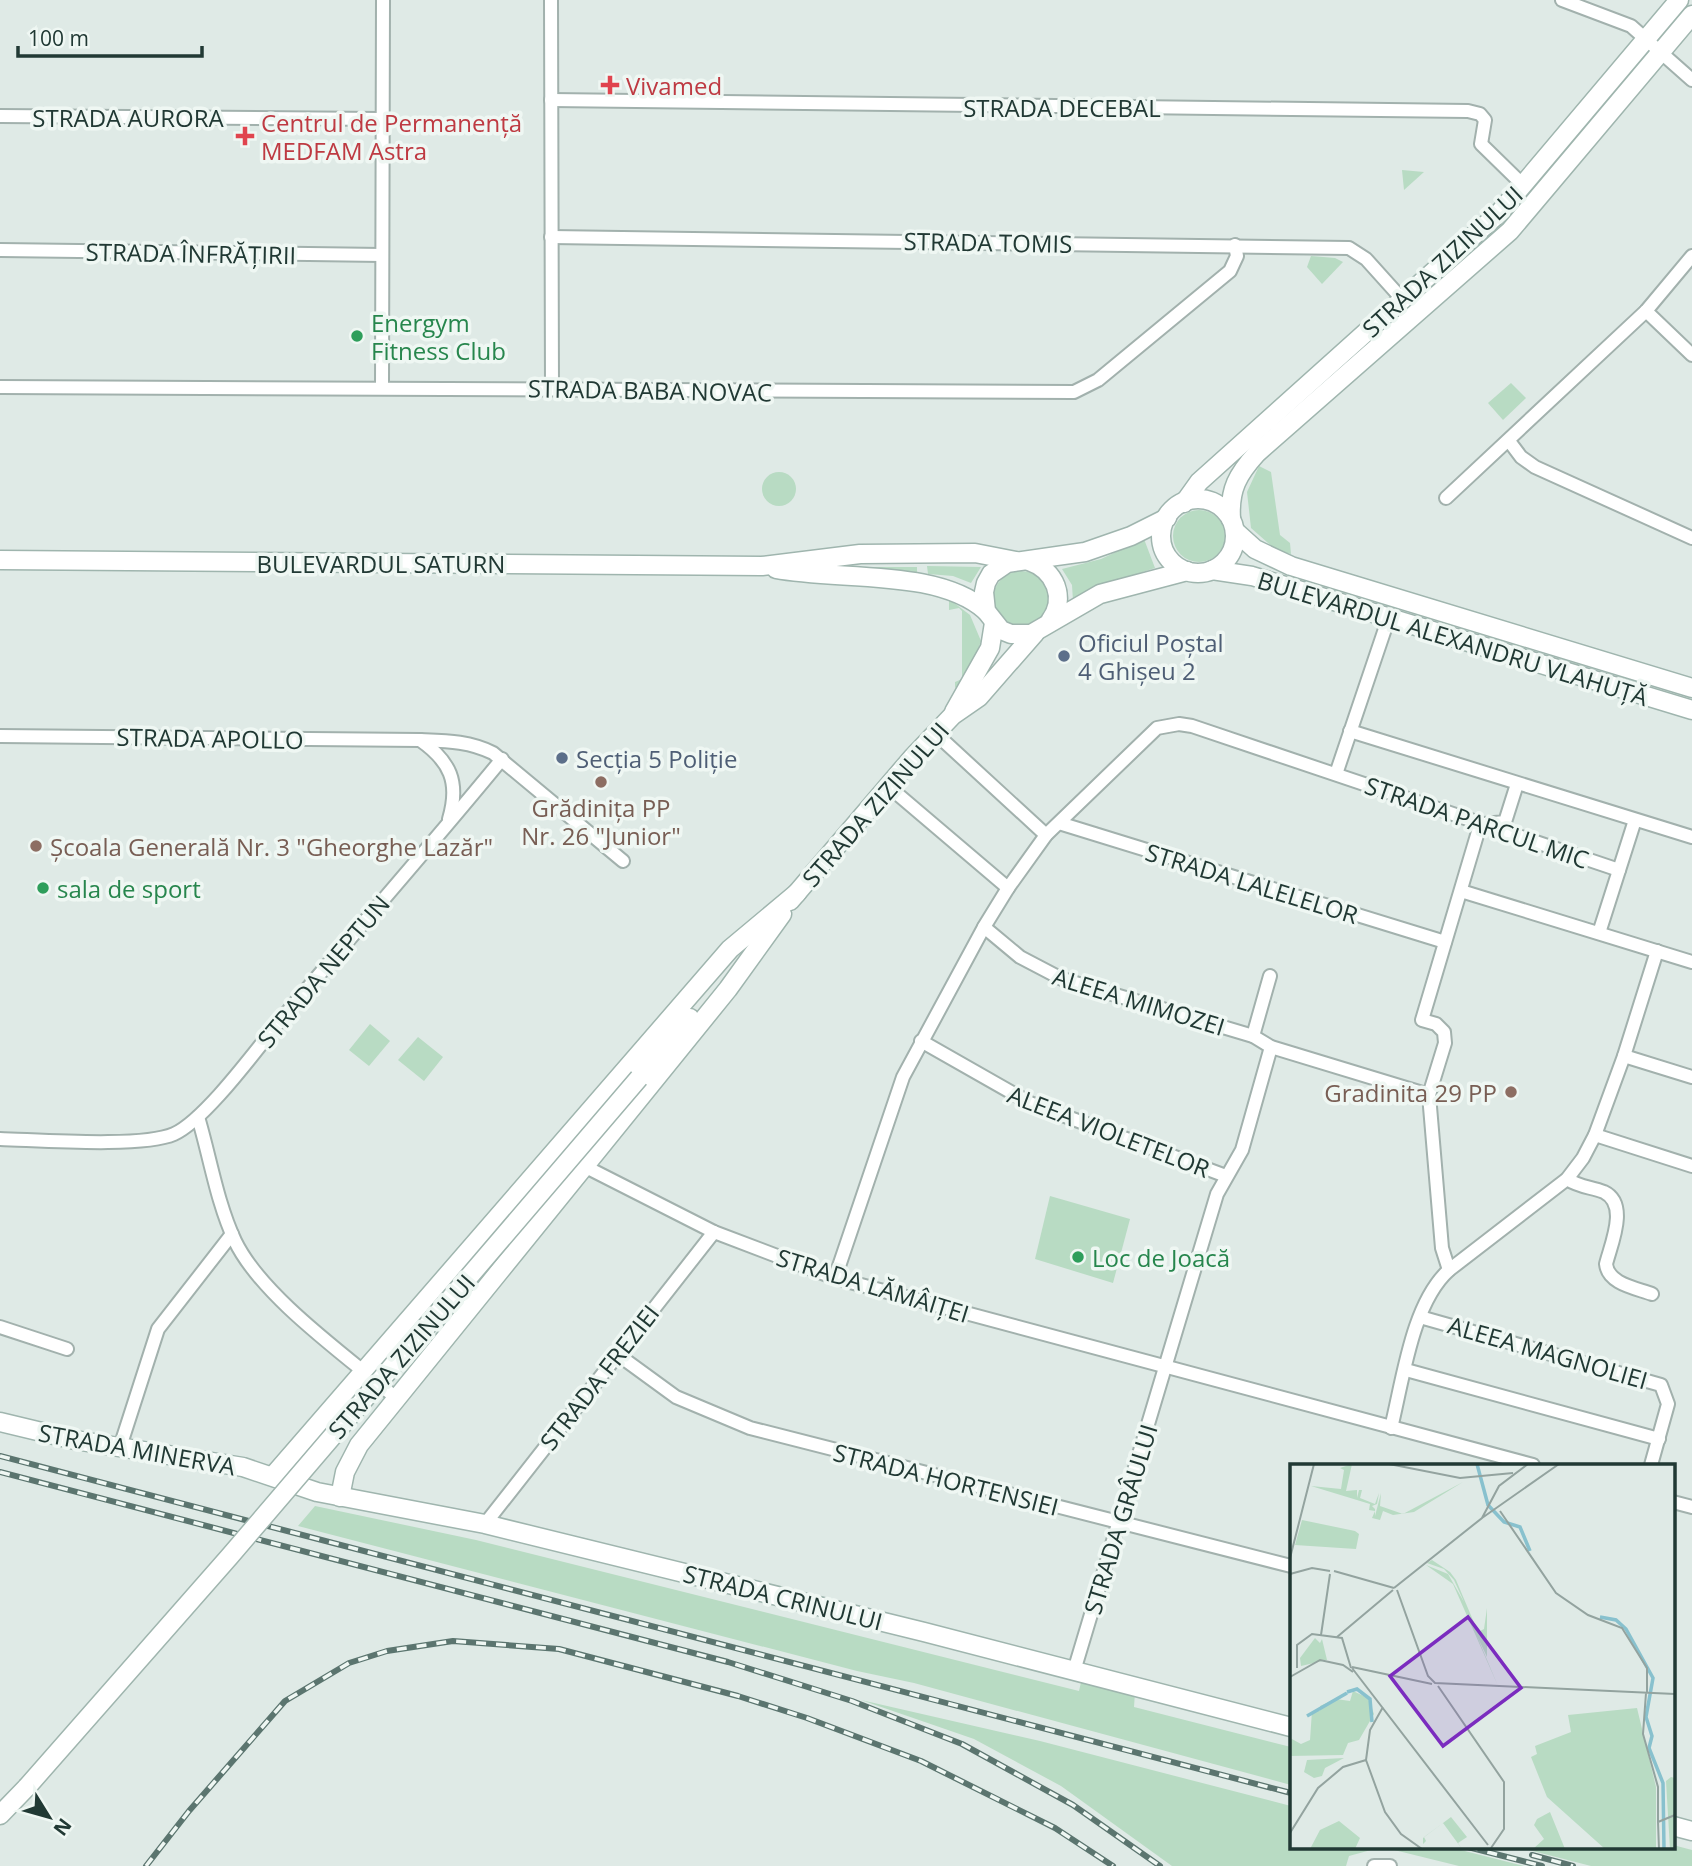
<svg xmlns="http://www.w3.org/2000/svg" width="1692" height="1866" font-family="'Open Sans',sans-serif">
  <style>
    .green { fill: #b8dbc3 }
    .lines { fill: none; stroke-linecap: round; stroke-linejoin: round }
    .street-casing { stroke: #a2b1ad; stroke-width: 16 }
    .secondary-casing { stroke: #9fb5ae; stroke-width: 21 }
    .street { stroke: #fff; stroke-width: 12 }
    .secondary { stroke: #fff; stroke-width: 18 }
    .rail-casing { stroke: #5b756f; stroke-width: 6 }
    .rail { stroke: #eff7f3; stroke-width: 3.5; stroke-dasharray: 10; stroke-linecap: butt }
    .secondary-bridge-casing { stroke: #9fb5ae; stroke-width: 21; stroke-linecap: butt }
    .secondary-bridge { stroke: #fff; stroke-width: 18 }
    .health-dot { fill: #e0444e; stroke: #eff7f3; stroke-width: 2.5 }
    .leisure-dot { fill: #2e9e5b; stroke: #eff7f3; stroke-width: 2.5 }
    .service-dot { fill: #5c6f8a; stroke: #eff7f3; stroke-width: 2.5 }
    .education-dot { fill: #8d6e63; stroke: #eff7f3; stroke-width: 2.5 }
    .labels { text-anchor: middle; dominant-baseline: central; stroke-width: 7; stroke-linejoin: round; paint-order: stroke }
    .health-label { font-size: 24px; fill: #be3a42; stroke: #eff7f3; text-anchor: start }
    .street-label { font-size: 24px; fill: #213934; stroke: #eff7f3 }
    .leisure-label { font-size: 24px; fill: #27864d; stroke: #eff7f3; text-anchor: start }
    .service-label { font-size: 24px; fill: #4e5e75; stroke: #eff7f3; text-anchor: start }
    .education-label { font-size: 24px; fill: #785e54; stroke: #eff7f3 }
    .inset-river { fill: none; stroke: #88c1ce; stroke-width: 3.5 }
    .inset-road { fill: none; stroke: #93a39f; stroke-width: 2 }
    .view { fill: #7b2cbf; fill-opacity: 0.15; stroke: #7b2cbf; stroke-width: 3.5 }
    .inset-edge { fill: none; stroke: #213934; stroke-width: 3.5 }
  </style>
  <rect width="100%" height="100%" fill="#dfeae6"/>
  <!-- green -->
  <g class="green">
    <polygon points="1402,170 1424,172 1404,190"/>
    <polygon points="1311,256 1335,258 1343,262 1322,284 1307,267"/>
    <polygon points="1511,383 1526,398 1503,420 1488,403"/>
    <polygon points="1259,466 1271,472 1280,535 1290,543 1291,554 1276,550 1251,528 1247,492"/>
    <circle cx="779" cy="489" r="17"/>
    <circle cx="1199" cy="536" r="26"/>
    <polygon points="1144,539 1155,568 1112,582 1073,601 1072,585 1062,569 1101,559"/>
    <polygon points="927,566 981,567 971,583 953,576 928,574"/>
    <polygon points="835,567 917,567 917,573 840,570"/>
    <circle cx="1021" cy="599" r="28"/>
    <polygon points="949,599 970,615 981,641 968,678 955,688 955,682 962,679 962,611 959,608 949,610"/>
    <polygon points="370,1024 390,1041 369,1066 349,1050"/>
    <polygon points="418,1037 443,1057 424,1081 398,1060"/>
    <polygon points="1050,1196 1130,1219 1113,1283 1035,1259"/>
    <polygon points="315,1506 476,1540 1079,1691 1082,1678 1135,1692 1134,1707 1291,1747 1291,1785 914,1683 857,1671 298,1526"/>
    <polygon points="861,1700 1040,1741 1291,1806 1291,1847 1449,1847 1524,1866 1459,1866 1382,1847 1349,1856 1346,1866 1172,1866 1061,1786 974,1739"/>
    <polygon points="1673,1845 1692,1850 1692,1866 1591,1866 1517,1847"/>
  </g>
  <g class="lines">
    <defs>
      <g id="street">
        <polyline points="551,0 552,389"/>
        <polyline points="1562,0 1631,26 1692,80"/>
        <polyline points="551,100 1468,111 1480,114 1485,120 1481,144 1524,186"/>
        <polyline points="0,116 383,119"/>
        <polyline points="551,237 1349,248 1366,259 1402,299"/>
        <polyline points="0,250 382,255"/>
        <polyline points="1646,311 1692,355"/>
        <polyline points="0,387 1074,392 1098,380 1230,271 1237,256 1235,245"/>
        <polyline points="382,388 383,0"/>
        <polyline points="1509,441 1521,457 1535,467 1692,538"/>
        <polyline points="1446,498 1646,311 1692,256"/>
        <polyline points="1350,731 1692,837"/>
        <polyline points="935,733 1046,835"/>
        <path d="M0,736L420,740C450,761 460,782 449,819"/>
        <path d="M420,740C446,741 469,741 493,753L623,861"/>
        <polyline points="1336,774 1389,617"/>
        <polyline points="888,786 1008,888"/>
        <polyline points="1059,823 1445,942"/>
        <polyline points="1484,824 1505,822 1517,784"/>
        <polyline points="1461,891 1692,962"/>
        <polyline points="984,927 1020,957 1062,979 1253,1036 1271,1047 1429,1095"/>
        <polyline points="1599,933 1635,820"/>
        <polyline points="1253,1036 1270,976"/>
        <polyline points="921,1041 1030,1103 1226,1176"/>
        <polyline points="1624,1056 1692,1077"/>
        <path d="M198,1117C210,1157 217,1203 235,1241C262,1297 348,1357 396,1398"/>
        <polyline points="1595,1135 1692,1166"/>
        <path d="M0,1139C39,1140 142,1148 174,1134C205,1120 256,1050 279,1022C353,934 429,848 502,759"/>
        <polyline points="584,1166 714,1232 835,1278 1533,1465"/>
        <path d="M1567,1179C1579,1187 1591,1187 1604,1192C1629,1204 1611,1244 1606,1264C1608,1284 1636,1288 1652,1294"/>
        <polyline points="1449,1270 1442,1248 1429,1095 1445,1043 1444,1032 1436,1024 1422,1020 1480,825"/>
        <polyline points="835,1278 903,1077 984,927 1008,888 1046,835 1157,728 1179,724 1192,726 1619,870"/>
        <polyline points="1420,1317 1661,1385 1668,1404 1651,1465"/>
        <polyline points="0,1327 67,1349"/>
        <polyline points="617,1354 676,1397 750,1428 1291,1566"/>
        <polyline points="1406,1370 1659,1439"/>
        <path d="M1391,1428C1403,1380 1412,1303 1449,1270L1567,1179L1583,1158L1595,1135L1624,1056L1657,951"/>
        <polyline points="120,1447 158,1329 232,1234"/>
        <polyline points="1673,1502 1692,1507"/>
        <polyline points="485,1524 714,1232"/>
        <polyline points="1074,1671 1217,1194 1242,1150 1271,1047"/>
        <polyline points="1374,1866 1390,1866"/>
      </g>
      <g id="secondary">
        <circle cx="1198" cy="536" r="37"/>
        <polyline points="1184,503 1199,482 1500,212 1679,0"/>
        <polyline points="1167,518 1131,536 1085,552 1007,563 991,574 986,583 984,592 986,611 1001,630 1011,634 1031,634 1100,594 1187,571"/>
        <path d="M1231,519C1229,489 1238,474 1257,453L1510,231L1692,15"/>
        <polyline points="1235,531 1255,549 1291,566 1692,688"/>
        <polyline points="0,560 762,566 860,554 975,553 1016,561"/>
        <path d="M1029,561C1055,570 1067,598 1050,621"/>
        <path d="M776,569C839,581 938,568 986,611"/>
        <polyline points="1212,570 1252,576 1692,710"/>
        <polyline points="954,712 990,648 994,623"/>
        <polyline points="790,901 912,758 953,715 979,697 1035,633"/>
        <polyline points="639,1078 690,1018"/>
        <polyline points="0,1422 75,1440 243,1467 317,1492 485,1524 924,1632 1291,1727"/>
        <polyline points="273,1476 730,949 797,893"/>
        <polyline points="340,1497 345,1472 359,1445 728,989 782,914"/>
        <polyline points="0,1815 27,1787"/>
        <polyline points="1673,1826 1692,1831"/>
      </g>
    </defs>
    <!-- street casing -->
    <use href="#street" class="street-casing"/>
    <!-- secondary casing -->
    <use href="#secondary" class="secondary-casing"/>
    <!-- street -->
    <use href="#street" class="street"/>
    <!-- secondary -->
    <use href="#secondary" class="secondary"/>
    <defs>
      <g id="rail">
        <polyline points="0,1456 1291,1793"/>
        <polyline points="0,1472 728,1662 852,1701 962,1744 1073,1805 1160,1866"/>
        <polyline points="1468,1847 1542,1866"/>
        <polyline points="1532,1855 1573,1866"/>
        <polyline points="146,1866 189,1811 285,1701 349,1663 387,1651 453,1641 559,1649 738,1696 807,1718 921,1761 1055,1828 1113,1866"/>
      </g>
    </defs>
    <!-- rail casing -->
    <use href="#rail" class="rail-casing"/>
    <!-- rail -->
    <use href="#rail" class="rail"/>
    <defs>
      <polyline id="secondary-bridge" points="27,1787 230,1556 639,1078"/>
    </defs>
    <!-- secondary-bridge casing -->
    <use href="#secondary-bridge" class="secondary-bridge-casing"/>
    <!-- secondary-bridge -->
    <use href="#secondary-bridge" class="secondary-bridge"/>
  </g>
  <!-- markers -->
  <g class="health-dot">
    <path d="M606.5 74.5h7v7h7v7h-7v7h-7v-7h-7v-7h7z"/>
    <path d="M241.5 125.5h7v7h7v7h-7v7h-7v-7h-7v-7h7z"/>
  </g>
  <g class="leisure-dot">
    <circle cx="357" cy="336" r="7"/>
    <circle cx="43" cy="888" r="7"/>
    <circle cx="1078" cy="1257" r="7"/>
  </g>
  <g class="service-dot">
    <circle cx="1064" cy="656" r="7"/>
    <circle cx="562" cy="758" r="7"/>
  </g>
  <g class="education-dot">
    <circle cx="601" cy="782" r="7"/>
    <circle cx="36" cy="846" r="7"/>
    <circle cx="1511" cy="1092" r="7"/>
  </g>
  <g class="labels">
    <!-- health labels -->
    <g class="health-label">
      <text x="626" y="85">Vivamed</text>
      <text x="261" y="122">Centrul de Permanență<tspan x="261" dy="28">MEDFAM Astra</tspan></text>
    </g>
    <!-- street labels -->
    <g class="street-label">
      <text x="1062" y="107">STRADA DECEBAL</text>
      <text x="128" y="117">STRADA AURORA</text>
      <text transform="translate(988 242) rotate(1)">STRADA TOMIS</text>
      <text transform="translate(191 253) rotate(1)">STRADA ÎNFRĂȚIRII</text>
      <text transform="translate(1442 261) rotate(-43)">STRADA ZIZINULUI</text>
      <text transform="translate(650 390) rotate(1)">STRADA BABA NOVAC</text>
      <text x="381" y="563">BULEVARDUL SATURN</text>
      <text transform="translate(1453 638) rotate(17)">BULEVARDUL ALEXANDRU VLAHUȚĂ</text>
      <text transform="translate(210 738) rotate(1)">STRADA APOLLO</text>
      <text transform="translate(875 804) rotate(-49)">STRADA ZIZINULUI</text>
      <text transform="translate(1477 822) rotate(19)">STRADA PARCUL MIC</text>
      <text transform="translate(1252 883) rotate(17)">STRADA LALELELOR</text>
      <text transform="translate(323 971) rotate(-50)">STRADA NEPTUN</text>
      <text transform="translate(1139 1001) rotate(17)">ALEEA MIMOZEI</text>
      <text transform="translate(1109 1131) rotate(21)">ALEEA VIOLETELOR</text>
      <text transform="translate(873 1285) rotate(17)">STRADA LĂMÂIȚEI</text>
      <text transform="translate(1548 1352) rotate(16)">ALEEA MAGNOLIEI</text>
      <text transform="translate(401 1356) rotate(-49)">STRADA ZIZINULUI</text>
      <text transform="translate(599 1377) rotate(-52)">STRADA FREZIEI</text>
      <text transform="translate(137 1449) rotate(10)">STRADA MINERVA</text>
      <text transform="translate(946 1479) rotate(14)">STRADA HORTENSIEI</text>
      <text transform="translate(1120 1519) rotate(-73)">STRADA GRÂULUI</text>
      <text transform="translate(783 1597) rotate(14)">STRADA CRINULUI</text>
    </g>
    <!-- leisure labels -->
    <g class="leisure-label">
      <text x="371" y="322">Energym<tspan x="371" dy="28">Fitness Club</tspan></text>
      <text x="57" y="888">sala de sport</text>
      <text x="1092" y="1257">Loc de Joacă</text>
    </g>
    <!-- service labels -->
    <g class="service-label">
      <text x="1078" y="642">Oficiul Poștal<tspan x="1078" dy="28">4 Ghișeu 2</tspan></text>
      <text x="576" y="758">Secția 5 Poliție</text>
    </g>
    <!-- education labels -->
    <g class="education-label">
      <text x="601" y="807">Grădinița PP<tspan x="601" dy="28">Nr. 26 "Junior"</tspan></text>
      <text x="50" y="846" text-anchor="start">Școala Generală Nr. 3 "Gheorghe Lazăr"</text>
      <text x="1497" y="1092" text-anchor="end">Gradinita 29 PP</text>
    </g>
  </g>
  <!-- overview -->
  <g transform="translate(1290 1464)">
    <rect width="385" height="385" fill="#dfeae6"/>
    <path d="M62,0L56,27L67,26V34L69,26H72L70,34L85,40L89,29L87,40L82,42L85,45V52L91,29L90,42L113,50L173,18L124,48L103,51L93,47L90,56L82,54L85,47L79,46L80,40L21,22L51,25L54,6L50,4ZM12,56L65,67L69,70L66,85L5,81ZM142,96L160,108L166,116L188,168L194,165L197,144V193L187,172L208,222L163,120L136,101L158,110L174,138L164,116L154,105L137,99ZM25,174L30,179L32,175L37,196L11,202L10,194ZM63,227L78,234L84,250L69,276L58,279L53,291L0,292V274L11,280L20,276L22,247H30V242L46,235L60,237ZM347,244L366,323V385H315L257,333L241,293L247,290L245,282L281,268L278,251ZM54,294L35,304L32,312L24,314L14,308L17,296ZM381,313L385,314V385H380L376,317ZM260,348L275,385H243L254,375L244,361L247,355ZM161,353L177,373L168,379L172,385L153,359L134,373L136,377L133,380V374ZM49,357L70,374L65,385H20L30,366Z" fill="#b8dbc3"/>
    <path class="inset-river" d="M187,0L198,41L214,58L230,63L240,87M310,153L326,156L336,165L363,214L356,253L362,272L359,284L373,319L374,385M57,228L67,225L80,235L82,258M17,252L57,229"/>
    <path class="inset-road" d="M99,0L170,14L223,9M210,47L266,129L298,151L332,164L357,204V228M192,54L269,0M0,94L24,0M44,107L104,124M0,110L22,104L40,107M104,124L192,54L209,22L238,0M107,126L138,212L145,219L385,230M31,171L40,110M47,173L103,126M62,203L142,220M7,204V181L22,170L52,174L61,204M62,204L198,381M0,213L30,196L53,201L63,208M148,222L214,318V365L201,384M356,229L353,270L368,323V358M93,243L80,266L76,296L95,348L111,370L132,385M0,369L28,324L53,303L76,296M369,385L368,358L385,351"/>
    <path class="view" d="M178,153L231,224L153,282L100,212Z"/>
    <rect width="385" height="385" class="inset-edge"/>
  </g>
  <!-- north arrow -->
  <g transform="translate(49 1817) rotate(127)" stroke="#eff7f3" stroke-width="5" paint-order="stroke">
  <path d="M0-5L12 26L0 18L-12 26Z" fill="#213934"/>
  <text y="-10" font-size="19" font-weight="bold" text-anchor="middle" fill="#213934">N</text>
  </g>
  <!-- scale -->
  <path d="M18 46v10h184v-10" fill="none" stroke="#213934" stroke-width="3.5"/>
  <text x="28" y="46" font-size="21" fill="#213934" stroke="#eff7f3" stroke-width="5" paint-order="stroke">100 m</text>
</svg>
